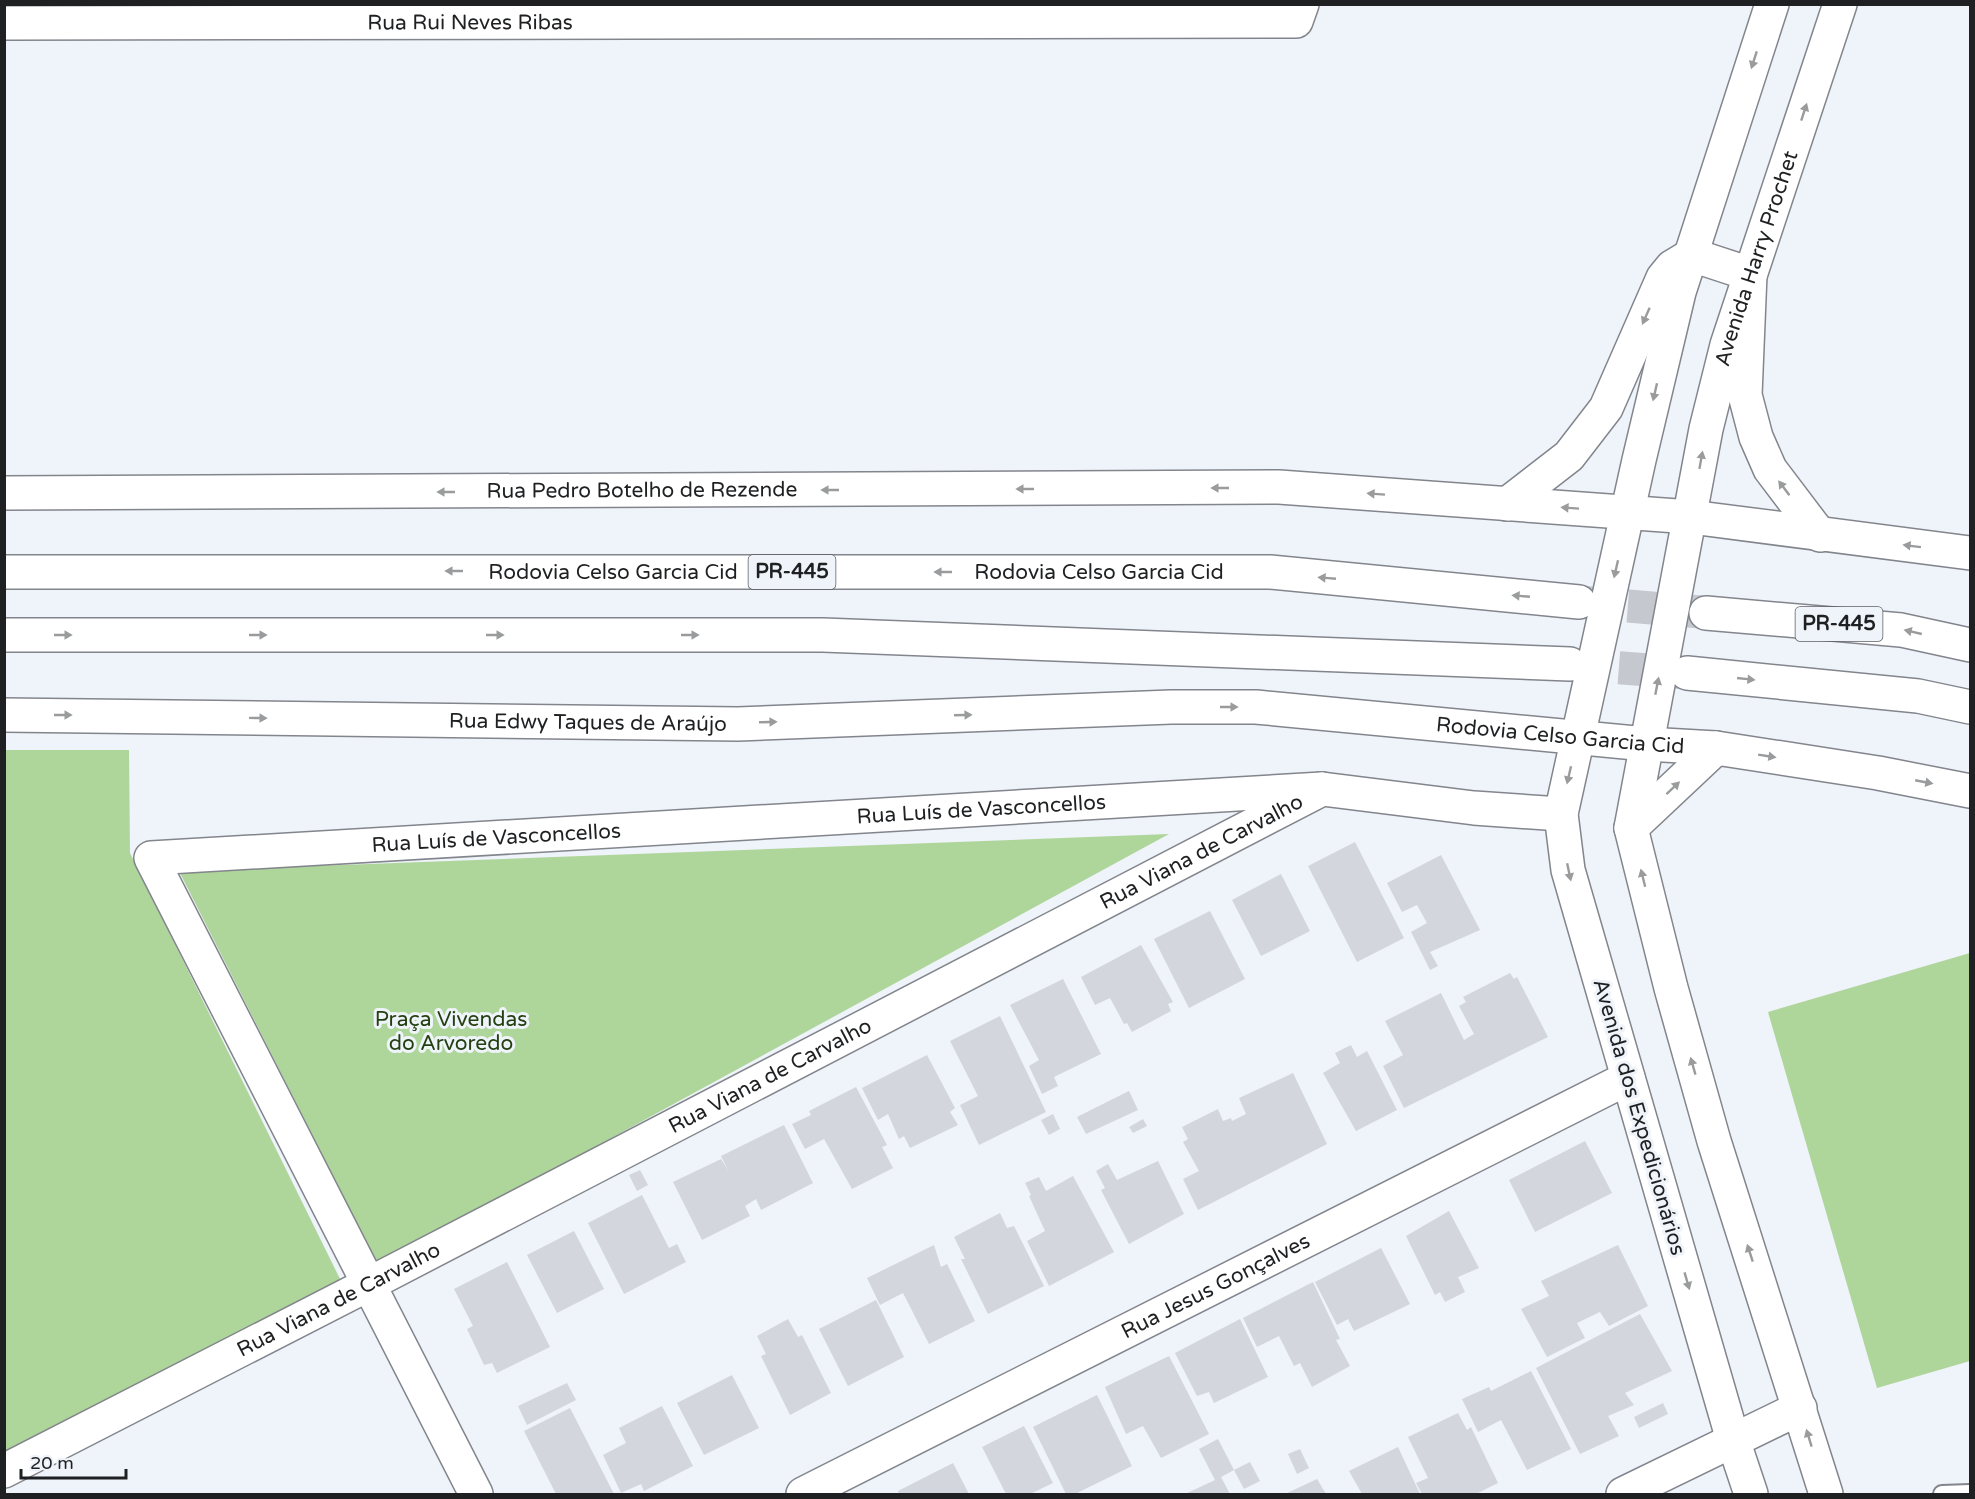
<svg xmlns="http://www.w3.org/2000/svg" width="1975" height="1499" font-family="'Varela Round',sans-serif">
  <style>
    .green { fill: #aed59a }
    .building { fill: #d3d6dd }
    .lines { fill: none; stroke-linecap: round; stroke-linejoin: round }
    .highway-tunnel { stroke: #c5c9cf; stroke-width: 33; stroke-dasharray: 33 16; stroke-linecap: butt }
    .lane-casing { stroke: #82858c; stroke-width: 20 }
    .street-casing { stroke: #82858c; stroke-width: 36 }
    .secondary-casing { stroke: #82858c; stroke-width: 36 }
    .highway-casing { stroke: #82858c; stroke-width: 36 }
    .lane { stroke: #fff; stroke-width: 16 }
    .street { stroke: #fff; stroke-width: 33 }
    .secondary { stroke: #fff; stroke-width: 33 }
    .highway { stroke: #fff; stroke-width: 33 }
    .oneway { fill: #9a9b9c }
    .labels { text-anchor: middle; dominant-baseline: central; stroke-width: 6; stroke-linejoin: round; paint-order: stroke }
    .shield { fill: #eff3fa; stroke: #5d5f63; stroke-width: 1.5 }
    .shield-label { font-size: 20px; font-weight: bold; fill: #1f2022 }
    .street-label { font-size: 21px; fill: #1f2022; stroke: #eff3fa }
    .park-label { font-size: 21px; fill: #244011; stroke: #eff3fa }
  </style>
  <rect width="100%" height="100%" fill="#eff3fa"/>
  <!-- green -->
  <g class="green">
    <polygon points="5,750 129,750 130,853 342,1283 5,1453"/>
    <polygon points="1169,834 378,1265 179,871"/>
    <polygon points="1970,953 1970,1361 1877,1388 1768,1012"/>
  </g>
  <!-- building -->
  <g class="building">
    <polygon points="1355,842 1404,938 1357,962 1308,866"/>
    <polygon points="1441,855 1480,930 1430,952 1438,966 1430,970 1411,932 1427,923 1417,905 1402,912 1387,883"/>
    <polygon points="1281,874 1310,931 1261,956 1232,900"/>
    <polygon points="1210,911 1245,979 1189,1008 1154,939"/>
    <polygon points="1141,945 1173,1002 1168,1004 1171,1011 1132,1032 1127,1023 1124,1024 1110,998 1095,1005 1081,977"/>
    <polygon points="1510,973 1514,979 1517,977 1548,1037 1404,1108 1383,1066 1403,1055 1385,1021 1441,993 1464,1040 1474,1034 1459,1006 1466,1002 1463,997"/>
    <polygon points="1063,979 1101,1054 1054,1077 1058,1086 1042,1094 1029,1066 1039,1060 1010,1005"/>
    <polygon points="1000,1016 1046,1112 979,1145 960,1105 978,1096 950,1041"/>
    <polygon points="1351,1045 1357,1057 1367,1051 1397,1110 1356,1131 1323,1073 1340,1063 1335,1053"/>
    <polygon points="927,1055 955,1108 950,1112 958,1125 910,1148 904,1136 899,1139 888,1114 878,1120 862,1088"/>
    <polygon points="1293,1073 1327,1144 1198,1210 1183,1179 1199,1171 1183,1142 1188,1139 1182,1127 1218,1109 1223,1121 1231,1118 1232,1121 1246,1114 1239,1098"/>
    <polygon points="856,1087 887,1145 882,1147 893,1168 852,1189 824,1139 805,1149 792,1124 811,1115 809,1111"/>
    <polygon points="1129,1091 1138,1110 1086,1134 1077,1117"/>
    <polygon points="1053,1114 1060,1129 1049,1135 1041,1120"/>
    <polygon points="1143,1119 1147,1126 1133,1133 1129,1127"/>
    <polygon points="784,1125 813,1183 761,1210 756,1199 745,1206 750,1216 702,1240 673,1182 721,1159 728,1170 721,1156"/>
    <polygon points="1585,1141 1612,1193 1535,1232 1509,1180"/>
    <polygon points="1158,1161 1184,1214 1129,1244 1101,1190 1105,1188 1096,1171 1108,1164 1117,1180"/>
    <polygon points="640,1170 648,1185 637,1191 629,1175"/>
    <polygon points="1073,1176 1114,1252 1049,1286 1027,1241 1045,1231 1029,1196 1031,1195 1025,1183 1039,1177 1046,1191"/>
    <polygon points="642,1195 669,1248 677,1244 686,1262 624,1294 588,1223"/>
    <polygon points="1449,1211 1479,1268 1458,1277 1465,1292 1445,1302 1440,1292 1435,1295 1406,1236"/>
    <polygon points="1000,1213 1007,1228 1014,1226 1044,1286 988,1314 961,1259 965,1259 954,1237"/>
    <polygon points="574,1231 604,1289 557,1313 527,1255"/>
    <polygon points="934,1245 941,1267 947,1264 975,1321 929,1344 903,1293 880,1305 867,1278"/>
    <polygon points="1618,1245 1648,1306 1609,1326 1600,1312 1577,1323 1585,1338 1547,1357 1521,1309 1549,1296 1541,1281"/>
    <polygon points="1381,1248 1410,1304 1354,1331 1348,1319 1337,1325 1315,1282"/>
    <polygon points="507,1262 550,1347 497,1373 492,1363 484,1365 467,1329 473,1326 454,1289"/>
    <polygon points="1313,1282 1340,1339 1336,1340 1350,1366 1312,1387 1300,1363 1294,1366 1279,1336 1257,1347 1243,1318"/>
    <polygon points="876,1300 904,1357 848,1386 819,1329"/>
    <polygon points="1640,1314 1672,1371 1625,1393 1634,1405 1608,1416 1619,1436 1580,1454 1536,1368"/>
    <polygon points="788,1319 798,1337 802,1335 831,1393 790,1415 761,1356 766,1354 757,1336"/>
    <polygon points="1240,1319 1268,1377 1214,1403 1209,1392 1197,1396 1175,1353"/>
    <polygon points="1169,1356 1209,1434 1161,1458 1143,1426 1126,1434 1105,1387"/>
    <polygon points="1531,1371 1571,1449 1527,1470 1501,1420 1478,1432 1462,1399 1489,1387 1491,1391"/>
    <polygon points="732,1375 759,1428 704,1455 677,1403"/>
    <polygon points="567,1383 576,1400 527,1425 518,1406"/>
    <polygon points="1097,1395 1132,1466 1075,1494 1066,1494 1033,1427"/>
    <polygon points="1663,1403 1668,1414 1639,1428 1634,1417"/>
    <polygon points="662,1406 693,1466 644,1491 641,1484 621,1493 603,1455 626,1443 619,1428"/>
    <polygon points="570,1408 614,1494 556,1494 524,1431"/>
    <polygon points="1458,1413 1467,1430 1471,1427 1498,1483 1476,1494 1422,1494 1416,1483 1428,1478 1408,1437"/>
    <polygon points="1024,1426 1053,1483 1030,1494 1006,1494 982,1447"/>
    <polygon points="1218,1439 1234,1470 1221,1477 1230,1494 1185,1494 1215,1480 1199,1449"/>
    <polygon points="1398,1447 1420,1494 1362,1494 1349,1471"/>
    <polygon points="1300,1449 1309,1468 1297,1474 1288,1454"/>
    <polygon points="1250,1462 1260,1481 1244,1489 1234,1470"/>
    <polygon points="953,1463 969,1494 899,1494 898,1491"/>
    <polygon points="1317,1479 1326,1494 1285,1494"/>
  </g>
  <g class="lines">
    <!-- highway-tunnel -->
    <g class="highway-tunnel">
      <polyline points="1579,602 1701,612"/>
      <polyline points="1570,664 1687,673"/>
    </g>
    <defs>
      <polyline id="lane" points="1942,1494 1970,1493"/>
      <g id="street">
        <path id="s1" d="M4,23L1296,21L1302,4"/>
        <path id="s2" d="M4,1471L369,1284L1322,789L1474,808L1561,814"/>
        <path id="s3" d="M476,1494L151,858L1322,789"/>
        <path id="s4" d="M803,1494L1628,1078"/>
        <polyline points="1623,1494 1800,1408"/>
      </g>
      <g id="secondary">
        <path id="s5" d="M4,493L1279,487L1691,517L1970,553"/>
        <polyline points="1507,504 1569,456 1606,408 1663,278 1672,267 1692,255 1750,274 1745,395 1756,437 1770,469 1820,535"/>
        <path id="s6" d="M4,715L738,724L1171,707H1256L1646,744L1716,748L1878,773L1970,791"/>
        <polyline points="1631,828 1716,748"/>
        <polyline points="1751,1494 1733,1440 1568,870 1561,814 1639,460 1679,292 1772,4"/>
        <path id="s7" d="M1826,1494L1714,1141L1671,988L1631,828L1706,429L1727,345L1840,4"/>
      </g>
      <g id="highway">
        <path id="s8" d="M4,572H1270L1579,602"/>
        <polyline points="1706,613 1901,630 1970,645"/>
        <polyline points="4,635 823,635 1570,664"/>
        <polyline points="1687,673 1918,696 1970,707"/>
      </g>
    </defs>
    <!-- lane casing -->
    <use href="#lane" class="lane-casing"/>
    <!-- street casing -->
    <use href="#street" class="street-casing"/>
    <!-- secondary casing -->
    <use href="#secondary" class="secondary-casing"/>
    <!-- highway casing -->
    <use href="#highway" class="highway-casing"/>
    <!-- lane -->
    <use href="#lane" class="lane"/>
    <!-- street -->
    <use href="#street" class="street"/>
    <!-- secondary -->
    <use href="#secondary" class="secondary"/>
    <!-- highway -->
    <use href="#highway" class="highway"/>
  </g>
  <!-- one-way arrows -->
  <defs><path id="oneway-solid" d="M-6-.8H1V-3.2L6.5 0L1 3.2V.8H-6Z" transform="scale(1.5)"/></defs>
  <g class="oneway">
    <use href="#oneway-solid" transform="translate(1754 60) rotate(108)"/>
    <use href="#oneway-solid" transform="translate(1804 112) rotate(-72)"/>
    <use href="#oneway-solid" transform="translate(1646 316) rotate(114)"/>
    <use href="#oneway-solid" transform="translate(1655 392) rotate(103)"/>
    <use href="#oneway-solid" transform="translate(1701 460) rotate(-80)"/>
    <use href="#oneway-solid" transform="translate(1220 488) rotate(180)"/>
    <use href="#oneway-solid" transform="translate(1784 488) rotate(-127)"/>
    <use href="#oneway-solid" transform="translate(1025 489) rotate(180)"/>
    <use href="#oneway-solid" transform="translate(830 490) rotate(180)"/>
    <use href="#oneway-solid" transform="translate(446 492) rotate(180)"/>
    <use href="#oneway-solid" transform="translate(1376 494) rotate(-176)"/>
    <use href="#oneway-solid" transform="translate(1570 508) rotate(-176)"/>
    <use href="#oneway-solid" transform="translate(1912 546) rotate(-173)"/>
    <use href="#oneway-solid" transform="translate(1616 569) rotate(103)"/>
    <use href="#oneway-solid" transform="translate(454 571) rotate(-180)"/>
    <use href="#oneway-solid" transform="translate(943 572) rotate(-180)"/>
    <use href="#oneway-solid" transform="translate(1327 578) rotate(-175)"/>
    <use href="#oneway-solid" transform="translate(1521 596) rotate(-175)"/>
    <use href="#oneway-solid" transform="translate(1913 632) rotate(-167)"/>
    <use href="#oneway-solid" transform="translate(63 635)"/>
    <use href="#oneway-solid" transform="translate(258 635)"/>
    <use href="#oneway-solid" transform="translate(495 635)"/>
    <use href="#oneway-solid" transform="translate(690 635)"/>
    <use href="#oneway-solid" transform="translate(1746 679) rotate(6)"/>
    <use href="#oneway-solid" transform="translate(1657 686) rotate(-79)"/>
    <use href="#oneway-solid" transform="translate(1229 707)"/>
    <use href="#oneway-solid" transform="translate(63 715)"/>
    <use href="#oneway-solid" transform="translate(963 715) rotate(-2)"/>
    <use href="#oneway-solid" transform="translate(258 718) rotate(1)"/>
    <use href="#oneway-solid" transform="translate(768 722) rotate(-2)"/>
    <use href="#oneway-solid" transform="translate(1767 756) rotate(9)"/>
    <use href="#oneway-solid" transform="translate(1569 775) rotate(103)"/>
    <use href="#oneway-solid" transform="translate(1924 782) rotate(11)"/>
    <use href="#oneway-solid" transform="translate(1673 788) rotate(-43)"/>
    <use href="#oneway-solid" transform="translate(1569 872) rotate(78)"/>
    <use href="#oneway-solid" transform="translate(1643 878) rotate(-104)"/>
    <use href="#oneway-solid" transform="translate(1693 1066) rotate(-106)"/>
    <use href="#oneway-solid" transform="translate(1750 1253) rotate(-108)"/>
    <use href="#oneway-solid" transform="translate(1687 1281) rotate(74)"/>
    <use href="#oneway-solid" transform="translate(1809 1438) rotate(-107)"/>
  </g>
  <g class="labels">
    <!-- shield labels -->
    <g class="shield">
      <rect x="748.5" y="555" width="87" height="34" rx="4.5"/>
      <rect x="1795.5" y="607" width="87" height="34" rx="4.5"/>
    </g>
    <g class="shield-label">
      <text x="792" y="572">PR-445</text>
      <text x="1839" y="624">PR-445</text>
    </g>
    <!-- street labels -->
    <g class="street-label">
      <text stroke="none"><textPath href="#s1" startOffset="466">Rua Rui Neves Ribas</textPath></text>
      <text stroke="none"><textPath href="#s7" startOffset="1278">Avenida Harry Prochet</textPath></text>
      <text stroke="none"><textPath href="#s5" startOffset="638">Rua Pedro Botelho de Rezende</textPath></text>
      <text stroke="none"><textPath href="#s8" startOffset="609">Rodovia Celso Garcia Cid</textPath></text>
      <text stroke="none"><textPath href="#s8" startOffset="1095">Rodovia Celso Garcia Cid</textPath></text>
      <text stroke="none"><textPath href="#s6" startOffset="584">Rua Edwy Taques de Araújo</textPath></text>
      <text stroke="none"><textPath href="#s6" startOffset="1558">Rodovia Celso Garcia Cid</textPath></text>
      <text stroke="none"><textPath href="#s3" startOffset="1546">Rua Luís de Vasconcellos</textPath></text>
      <text stroke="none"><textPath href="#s3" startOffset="1060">Rua Luís de Vasconcellos</textPath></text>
      <text stroke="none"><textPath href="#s2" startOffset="1348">Rua Viana de Carvalho</textPath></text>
      <text stroke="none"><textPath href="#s2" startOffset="862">Rua Viana de Carvalho</textPath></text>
      <text transform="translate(1639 1117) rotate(74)">Avenida dos Expedicionários</text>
      <text stroke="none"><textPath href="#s4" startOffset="462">Rua Jesus Gonçalves</textPath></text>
      <text stroke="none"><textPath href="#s2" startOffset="376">Rua Viana de Carvalho</textPath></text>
    </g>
    <!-- park labels -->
    <g class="park-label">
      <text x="451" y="1019">Praça Vivendas<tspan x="451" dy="24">do Arvoredo</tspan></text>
    </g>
  </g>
  <!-- border -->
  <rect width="1975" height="1499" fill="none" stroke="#1f2022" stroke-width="12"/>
  <!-- scale -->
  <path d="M21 1469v9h105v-9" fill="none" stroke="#1f2022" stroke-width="3"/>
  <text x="30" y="1469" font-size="18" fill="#1f2022" stroke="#eff3fa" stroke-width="4.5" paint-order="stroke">20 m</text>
</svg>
